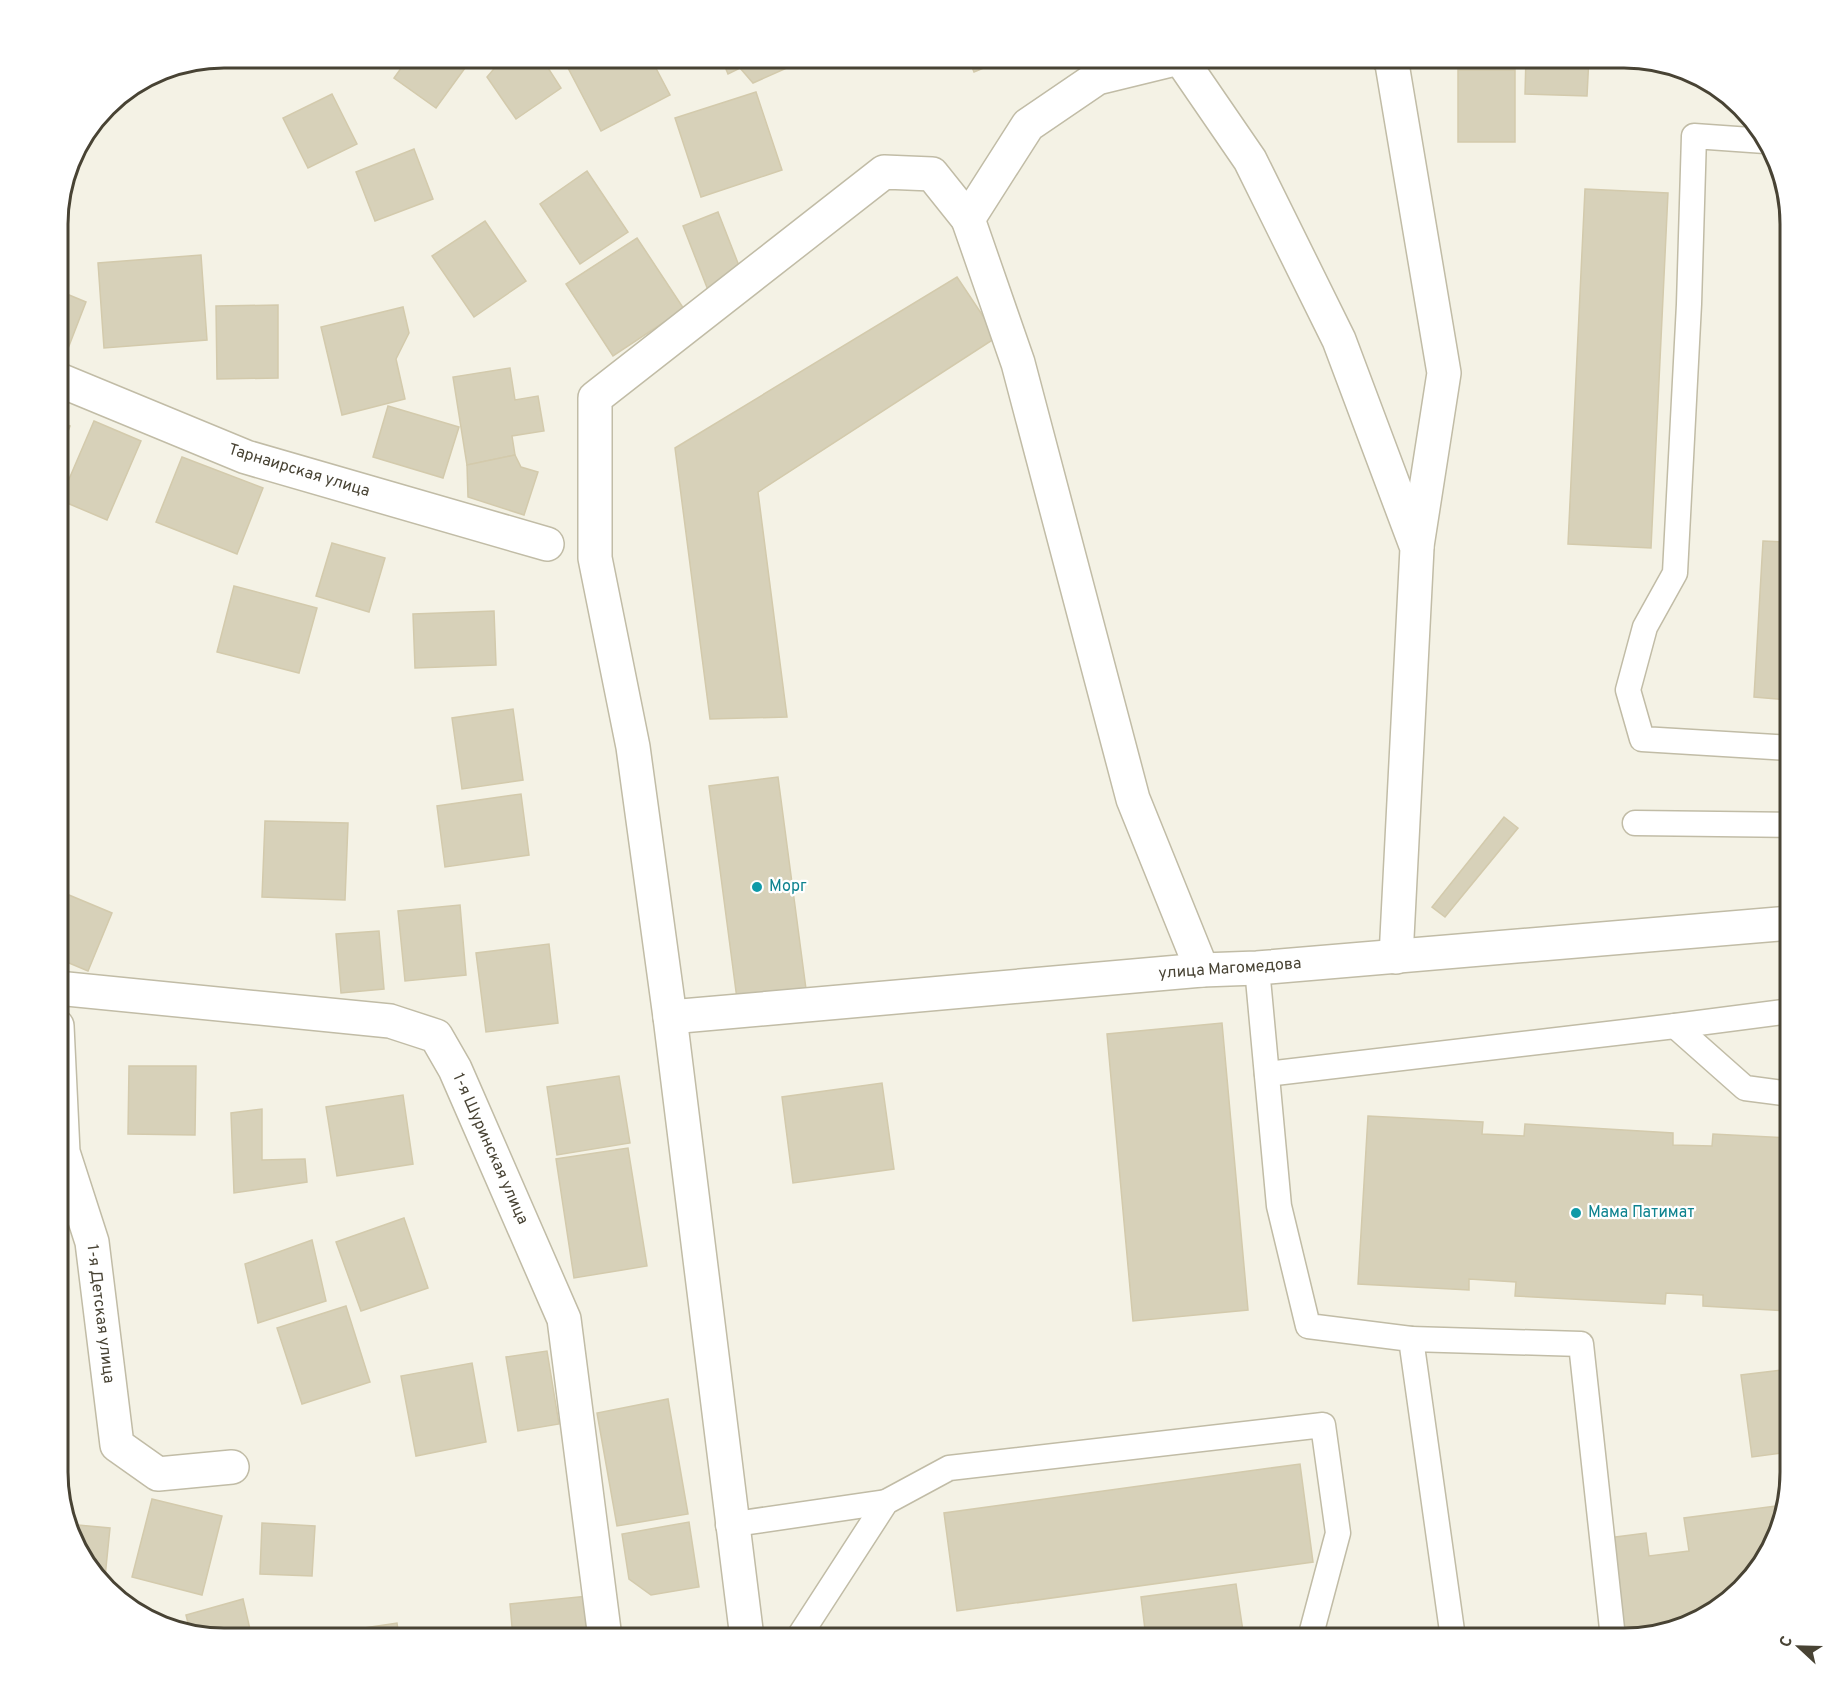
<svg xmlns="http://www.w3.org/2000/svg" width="1847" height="1695" font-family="Overpass,sans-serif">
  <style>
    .building { fill: #d7d1b9; stroke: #d3caac; stroke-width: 1.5 }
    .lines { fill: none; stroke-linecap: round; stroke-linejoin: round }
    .service-casing { stroke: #c1bca6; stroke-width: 27 }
    .minor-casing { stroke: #c1bca6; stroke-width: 36 }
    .service { stroke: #fff; stroke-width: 24 }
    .minor { stroke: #fff; stroke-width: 33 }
    .culture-dot { fill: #0f9aa8; stroke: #fff; stroke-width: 2 }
    .labels { text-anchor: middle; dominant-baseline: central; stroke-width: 4.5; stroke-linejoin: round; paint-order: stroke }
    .street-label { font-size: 16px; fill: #484334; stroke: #fff }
    .culture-label { font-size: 16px; fill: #0d838f; stroke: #fff; text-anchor: start }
    .rim { fill: none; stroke: #484334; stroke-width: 3 }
  </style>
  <rect width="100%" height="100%" fill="#f4f2e5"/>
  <!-- building -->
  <g class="building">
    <polygon points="409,57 473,57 436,108 394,78"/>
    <polygon points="504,57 541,57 561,88 516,119 487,77"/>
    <polygon points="584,57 650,57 670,95 601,131 567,66"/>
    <polygon points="721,57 787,57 791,66 753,83 740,68 728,74"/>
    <polygon points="968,57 1010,57 974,72"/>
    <polygon points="1526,57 1589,57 1587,96 1525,94"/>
    <polygon points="216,58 212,68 195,63"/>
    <rect x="1458" y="70" width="57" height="72"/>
    <polygon points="756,92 782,170 701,197 675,118"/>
    <polygon points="332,94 357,144 308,168 283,118"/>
    <polygon points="414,149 433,199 375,221 356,172"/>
    <polygon points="587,171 628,232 580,264 540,204"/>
    <polygon points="1585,189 1668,193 1651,548 1568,544"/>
    <polygon points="718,212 743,276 708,290 683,226"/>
    <polygon points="485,221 526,281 474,317 432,256"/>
    <polygon points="637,238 684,309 613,356 566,284"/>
    <polygon points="201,255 207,340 104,348 98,263"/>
    <polygon points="957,277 997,337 758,492 787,717 710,719 675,448"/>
    <polygon points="57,290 86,302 67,351 57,347"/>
    <polygon points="1785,297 1790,297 1790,396 1783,396"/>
    <polygon points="278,305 278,378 217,379 216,306"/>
    <polygon points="403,307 409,333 396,359 405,399 342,415 321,327"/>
    <polygon points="510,368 515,400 538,396 544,431 512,436 515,455 467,465 453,377"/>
    <polygon points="388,406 459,427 443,478 373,457"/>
    <polygon points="57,421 70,426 57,461"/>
    <polygon points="94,421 141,441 107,520 60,500"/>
    <polygon points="515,455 521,467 538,472 524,515 468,497 467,465"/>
    <polygon points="182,457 263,488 237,554 156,522"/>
    <polygon points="1763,541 1790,542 1790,700 1754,697"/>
    <polygon points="332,543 385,558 369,612 316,596"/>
    <polygon points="234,586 317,608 299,673 217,652"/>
    <polygon points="494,611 496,665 415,668 413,614"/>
    <polygon points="513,709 523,780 462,789 452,718"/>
    <polygon points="778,777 806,989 737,999 709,786"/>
    <polygon points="521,794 529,855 445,867 437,806"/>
    <polygon points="1504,817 1518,828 1445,917 1432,907"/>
    <polygon points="265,821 348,823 345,900 262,897"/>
    <polygon points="57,890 112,913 88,971 57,958"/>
    <polygon points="460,905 466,975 405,981 398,911"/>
    <polygon points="379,931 384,989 341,993 336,934"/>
    <polygon points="549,944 558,1023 486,1032 476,953"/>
    <polygon points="1222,1023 1248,1310 1133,1321 1107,1034"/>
    <polygon points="129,1066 196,1066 195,1135 128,1134"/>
    <polygon points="619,1076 630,1143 557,1155 547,1087"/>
    <polygon points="882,1083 894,1169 793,1183 782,1097"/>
    <polygon points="403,1095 413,1164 337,1176 326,1107"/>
    <polygon points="262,1109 262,1160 305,1159 307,1182 234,1193 231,1113"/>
    <polygon points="1368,1116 1483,1122 1482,1134 1524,1136 1525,1124 1673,1133 1673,1145 1712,1146 1713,1134 1790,1138 1790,1311 1703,1306 1703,1295 1666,1293 1665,1304 1515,1296 1516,1282 1469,1279 1469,1290 1358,1284"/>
    <polygon points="628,1148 647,1266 574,1278 556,1159"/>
    <polygon points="404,1218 428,1288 361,1311 336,1242"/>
    <polygon points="312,1240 326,1301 258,1323 245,1264"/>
    <polygon points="346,1306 370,1382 302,1404 277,1328"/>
    <polygon points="547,1351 559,1424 518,1431 506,1357"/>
    <polygon points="472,1363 486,1442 416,1456 401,1376"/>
    <polygon points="1790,1369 1790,1452 1752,1457 1741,1375"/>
    <polygon points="668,1399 688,1514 617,1526 597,1413"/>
    <polygon points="1300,1464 1313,1562 957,1611 944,1513"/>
    <polygon points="152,1499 222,1516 202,1595 132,1577"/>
    <polygon points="1783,1505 1777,1536 1741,1589 1690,1624 1620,1633 1608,1538 1646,1533 1649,1556 1689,1551 1684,1518"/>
    <polygon points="689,1522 699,1587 651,1595 629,1579 622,1534"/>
    <polygon points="262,1523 315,1526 312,1576 260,1574"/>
    <polygon points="67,1524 110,1528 104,1587 70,1536"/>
    <polygon points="1236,1584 1244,1638 1146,1638 1141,1597"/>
    <polygon points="588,1596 590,1638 513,1638 510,1604"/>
    <polygon points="243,1599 252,1638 224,1638 190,1631 186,1615"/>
    <polygon points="397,1623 399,1638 324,1638 324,1634"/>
  </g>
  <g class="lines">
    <defs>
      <g id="service">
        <polyline points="1765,141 1694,136 1689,304 1675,573 1645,627 1628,690 1642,739 1790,748"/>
        <polyline points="1635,823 1790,825"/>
        <polyline points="1257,968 1279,1206 1308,1326 1411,1339 1453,1638"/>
        <polyline points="1675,1026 1745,1088 1790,1094"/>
        <polyline points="1267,1074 1675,1026 1790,1011"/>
        <polyline points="1411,1339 1581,1344 1613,1638"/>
        <polyline points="728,1525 886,1502"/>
        <polyline points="798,1638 886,1502 949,1468 1323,1425 1338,1533 1310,1638"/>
      </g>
      <g id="minor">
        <polyline points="1387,57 1391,58 1444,373 1417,546"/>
        <polyline points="1180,58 1250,160 1339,340 1417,548 1396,957"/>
        <polyline points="968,219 1018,363 1133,799 1202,970"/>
        <polyline points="57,379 246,457 547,544"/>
        <polyline points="57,988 390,1021 436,1036 455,1069 564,1319 605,1638"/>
        <polyline points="670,1017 1202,970 1257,968 1790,923"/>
        <polyline points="57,1026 63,1152 92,1242 117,1445 158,1474 232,1467"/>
        <polyline points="747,1638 670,1017 633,747 595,558 595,398 884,172 932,174 968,219 1028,125 1097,78 1183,57"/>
      </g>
    </defs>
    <!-- service casing -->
    <use href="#service" class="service-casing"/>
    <!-- minor casing -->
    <use href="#minor" class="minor-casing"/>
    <!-- service -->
    <use href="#service" class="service"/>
    <!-- minor -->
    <use href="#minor" class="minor"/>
  </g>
  <!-- markers -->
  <g class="culture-dot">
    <circle cx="757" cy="887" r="6"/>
    <circle cx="1576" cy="1213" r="6"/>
  </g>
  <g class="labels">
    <!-- street labels -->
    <g class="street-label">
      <text transform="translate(299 471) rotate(17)">Тарнаирская улица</text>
      <text transform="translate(1230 969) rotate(-4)">улица Магомедова</text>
      <text transform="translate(490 1149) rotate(66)">1-я Шуринская улица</text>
      <text transform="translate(100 1314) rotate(83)">1-я Детская улица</text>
    </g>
    <!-- culture labels -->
    <g class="culture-label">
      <text x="769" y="887">Морг</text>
      <text x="1588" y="1213">Мама Патимат</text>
    </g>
  </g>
  <!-- crop -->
  <path d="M0 0H1847V1695H0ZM224 68H1624A156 156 0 0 1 1780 224V1472A156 156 0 0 1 1624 1628H224A156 156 0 0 1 68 1472V224A156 156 0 0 1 224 68Z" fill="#fff" fill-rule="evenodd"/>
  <path class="rim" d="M224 68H1624A156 156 0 0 1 1780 224V1472A156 156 0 0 1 1624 1628H224A156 156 0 0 1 68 1472V224A156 156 0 0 1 224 68Z"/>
  <!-- north arrow -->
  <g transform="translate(1799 1647) rotate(292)" stroke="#ffffff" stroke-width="4.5" paint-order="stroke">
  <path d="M0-4.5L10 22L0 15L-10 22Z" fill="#484334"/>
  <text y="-9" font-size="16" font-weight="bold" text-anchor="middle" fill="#484334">С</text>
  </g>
</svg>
